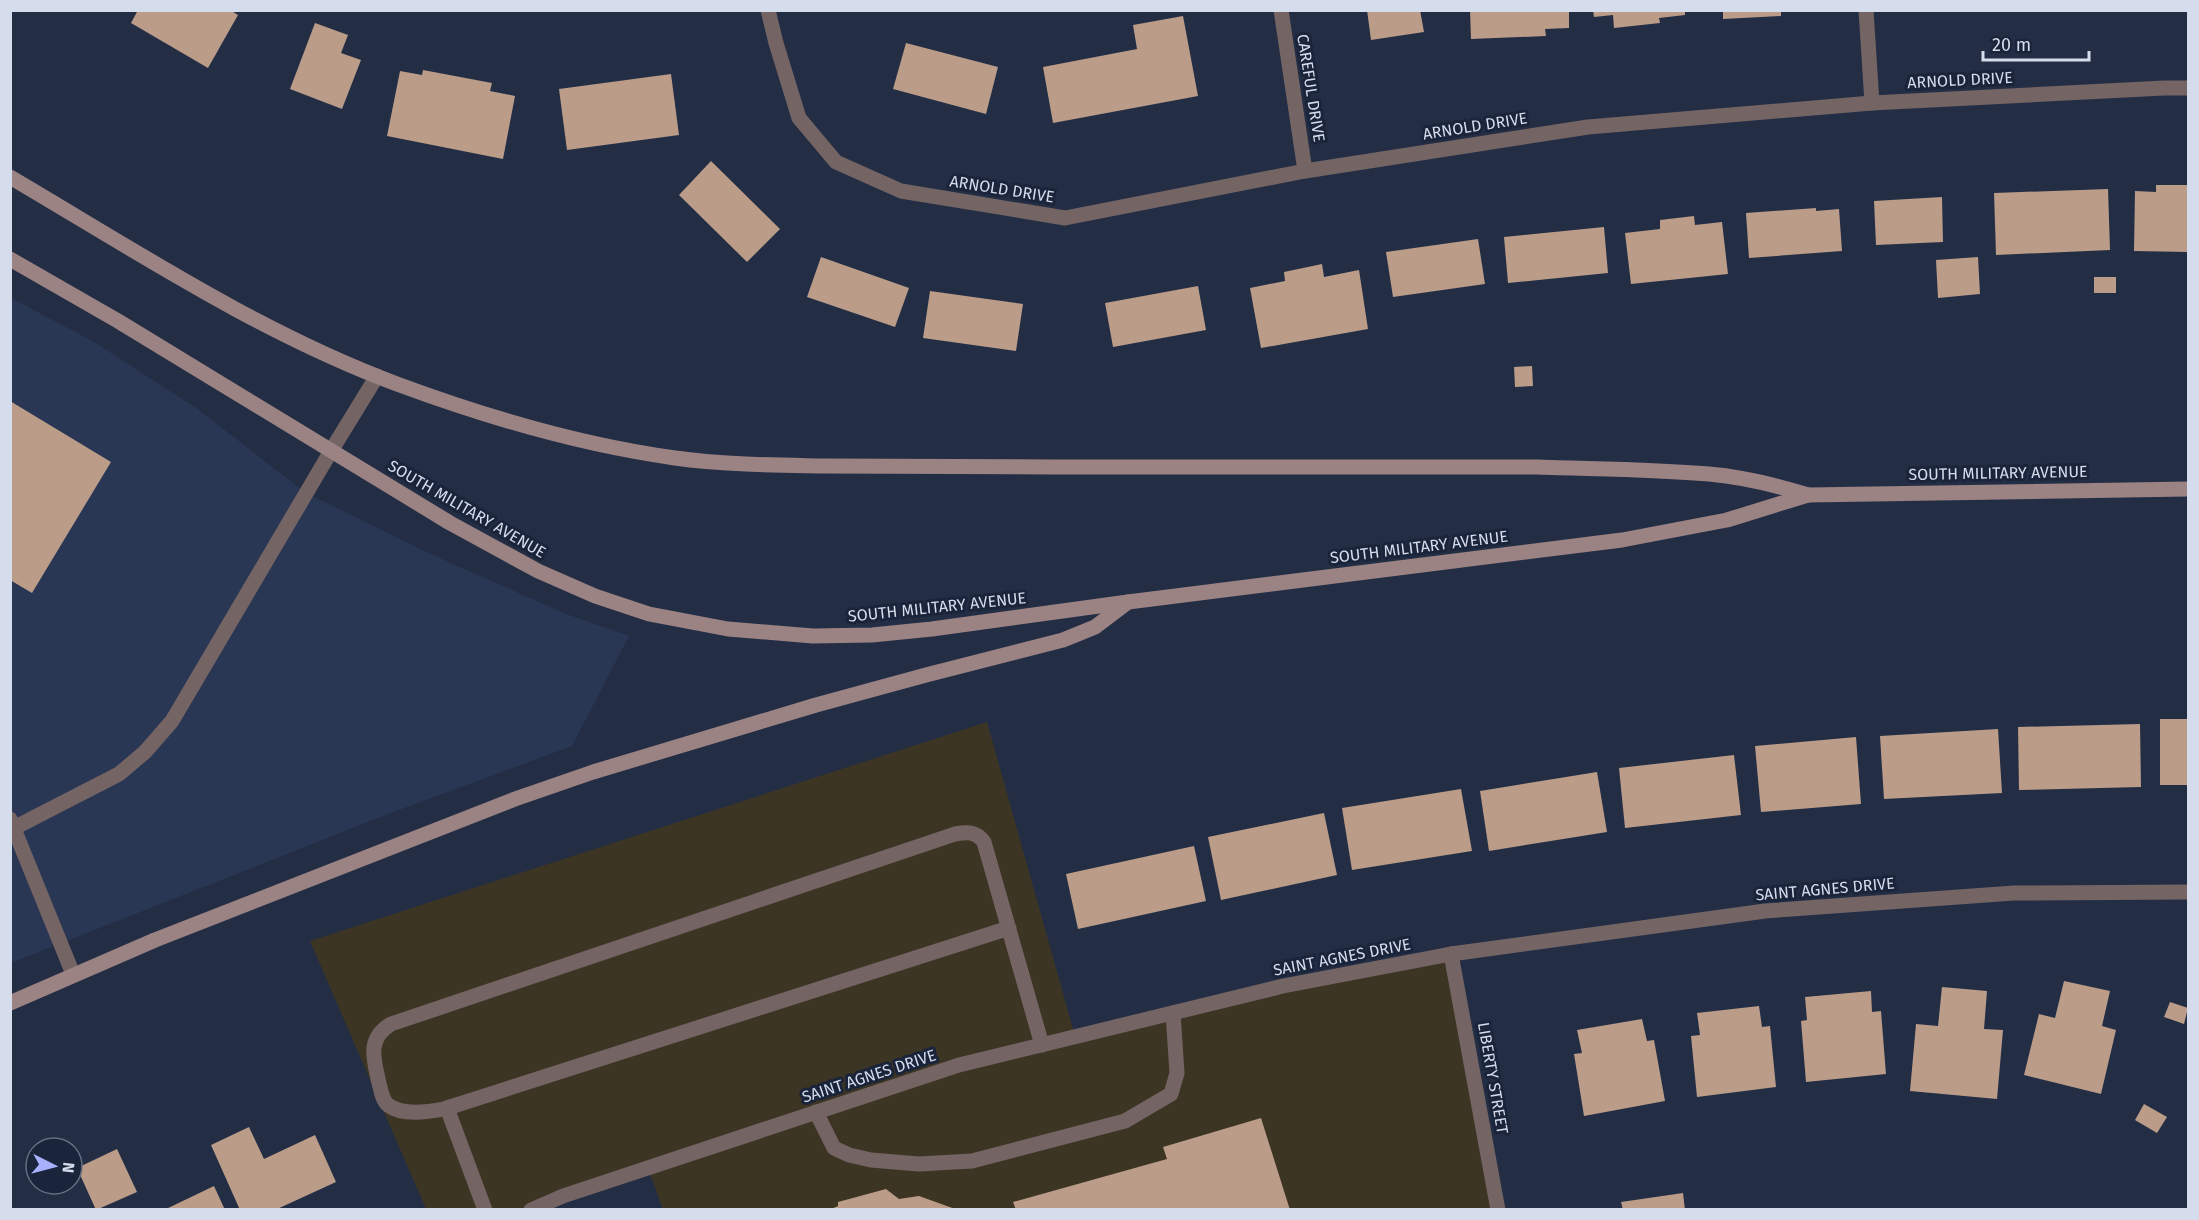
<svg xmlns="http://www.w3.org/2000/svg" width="2199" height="1220" font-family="'Fira Sans',sans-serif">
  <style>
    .built { fill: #2a3754 }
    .education { fill: #3d3524 }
    .building { fill: #ba9c89 }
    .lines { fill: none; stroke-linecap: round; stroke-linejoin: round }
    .service { stroke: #746464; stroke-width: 15 }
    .minor { stroke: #746464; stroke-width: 15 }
    .secondary { stroke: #9b8283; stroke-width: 15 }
    .labels { text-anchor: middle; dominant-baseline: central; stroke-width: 6; stroke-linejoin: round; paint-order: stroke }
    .street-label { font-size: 16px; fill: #d5ddec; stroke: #1a243a }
  </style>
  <rect width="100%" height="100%" fill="#232e45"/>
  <!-- built -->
  <polygon class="built" points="11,298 94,342 196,408 306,493 435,556 566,614 629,636 572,746 388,814 11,963"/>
  <!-- education -->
  <polygon class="education" points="987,722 1075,1036 1451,954 1498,1209 663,1210 648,1168 531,1209 426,1209 310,941"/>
  <!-- building -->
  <g class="building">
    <polygon points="138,10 230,10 238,15 208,68 131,23"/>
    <polygon points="1367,10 1420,10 1424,32 1371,40"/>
    <polygon points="1470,10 1569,10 1569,28 1545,29 1546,36 1471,39"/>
    <polygon points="1593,10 1685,10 1685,15 1659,18 1660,23 1614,28 1613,15 1594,17"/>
    <polygon points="1723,10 1781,10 1781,16 1723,19"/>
    <polygon points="1183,16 1198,96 1053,123 1043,67 1137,49 1133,25"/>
    <polygon points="315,23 348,35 341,53 361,60 342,109 290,89"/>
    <polygon points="906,43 998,67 986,114 893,89"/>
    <polygon points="423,70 492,83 490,91 515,96 503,159 387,136 400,71 422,75"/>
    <polygon points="671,74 679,135 567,150 559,89"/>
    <polygon points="711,161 780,229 747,262 679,195"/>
    <polygon points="2156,185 2188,185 2188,252 2134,251 2135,191 2156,192"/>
    <polygon points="2108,189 2110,250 1996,255 1994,193"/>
    <polygon points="1942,197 1943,242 1876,245 1874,201"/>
    <polygon points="1816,208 1816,211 1839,209 1842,251 1749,258 1746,213"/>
    <polygon points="1694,216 1695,225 1722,222 1728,274 1631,284 1625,233 1660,229 1660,220"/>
    <polygon points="1604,227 1608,273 1508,283 1504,237"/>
    <polygon points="1478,239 1485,284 1393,297 1386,252"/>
    <polygon points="821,257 909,288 895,327 807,297"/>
    <polygon points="1978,257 1980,294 1938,298 1936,260"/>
    <polygon points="1322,264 1324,277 1359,270 1368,329 1261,348 1250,288 1285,281 1284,272"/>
    <rect x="2094" y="277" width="22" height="16"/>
    <polygon points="1198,286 1206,330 1113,347 1105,303"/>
    <polygon points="930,291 1023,304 1016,351 923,338"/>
    <polygon points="1532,366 1533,386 1515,387 1514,367"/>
    <polygon points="10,401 111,462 32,593 10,580 12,561 10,560"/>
    <rect x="2160" y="719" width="28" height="66"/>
    <polygon points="2140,724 2141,787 2019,790 2018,727"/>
    <polygon points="1998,729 2002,793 1884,799 1880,736"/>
    <polygon points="1856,737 1861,804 1761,812 1755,746"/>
    <polygon points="1734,755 1741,815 1625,828 1619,768"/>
    <polygon points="1597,772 1607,832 1489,851 1480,791"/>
    <polygon points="1461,789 1472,851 1352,870 1342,808"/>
    <polygon points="1324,813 1337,875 1221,900 1208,837"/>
    <polygon points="1194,846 1206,901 1078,929 1066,874"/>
    <polygon points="2064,981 2110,991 2102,1026 2116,1030 2101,1094 2024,1075 2039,1014 2055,1018"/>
    <polygon points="1942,987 1987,991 1984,1029 2003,1030 1997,1099 1910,1091 1916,1024 1938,1026"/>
    <polygon points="1871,991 1872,1012 1881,1011 1886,1074 1806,1082 1801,1021 1807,1020 1805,997"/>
    <polygon points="2170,1002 2188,1008 2184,1024 2164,1017"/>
    <polygon points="1759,1006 1762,1027 1770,1026 1776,1087 1697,1097 1691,1036 1700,1035 1697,1013"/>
    <polygon points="1642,1019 1647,1041 1654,1040 1665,1101 1584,1116 1574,1054 1582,1053 1577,1030"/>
    <polygon points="2144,1104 2167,1117 2157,1133 2135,1120"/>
    <polygon points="1261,1118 1290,1210 1016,1210 1013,1202 1167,1159 1163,1147"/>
    <polygon points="249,1127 264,1159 315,1135 336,1182 275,1210 240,1210 211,1145"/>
    <polygon points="117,1149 137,1192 96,1210 77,1168"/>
    <polygon points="214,1186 225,1210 164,1210"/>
    <polygon points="886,1189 899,1199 919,1196 958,1210 829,1210 838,1206 838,1202"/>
    <polygon points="1683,1193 1685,1210 1623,1210 1621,1202"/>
  </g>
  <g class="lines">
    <!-- service -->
    <g class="service">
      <polyline points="10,819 73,974"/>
      <polyline points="10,830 119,774 145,752 172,721 331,451"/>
      <path d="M1009,928L444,1109C428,1112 402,1116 388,1105C382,1100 381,1090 379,1083C374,1060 366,1039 391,1024L955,834C967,832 976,831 984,842L1042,1045"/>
      <polyline points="447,1108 485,1210"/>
      <polyline points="816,1112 834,1148 849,1155 871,1160 919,1164 972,1161 1125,1121 1171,1094 1177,1073 1173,1013"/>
    </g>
    <!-- minor -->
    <g class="minor">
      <polyline points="768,10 776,43 799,118 836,162 901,191 1065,218 1305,171 1588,127 1872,103 2164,88 2188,88"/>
      <polyline points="1281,10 1305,171"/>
      <polyline points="1866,10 1872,103"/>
      <polyline points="331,451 377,376"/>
      <polyline points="1451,954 1498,1210"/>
      <polyline points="531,1210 563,1196 959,1065 1283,986 1451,954 1765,911 2014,893 2188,892"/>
    </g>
    <!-- secondary -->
    <g class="secondary">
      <path d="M10,177C136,251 260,333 397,384C486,417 581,445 675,458C725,465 776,465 826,466C904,467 981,466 1058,467C1218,467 1378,467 1538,467C1595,469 1652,469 1709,474C1743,477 1776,485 1808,495L2188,489"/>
      <polyline points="10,259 118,321 450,523 538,571 595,596 649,614 728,629 813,636 872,635 932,629 1128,602 1622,540 1727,520 1808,495"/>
      <polyline points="10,1003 155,940 515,799 593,772 816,705 926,675 1063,640 1095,627 1128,602"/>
    </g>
  </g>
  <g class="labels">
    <!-- street labels -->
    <g class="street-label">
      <text transform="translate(1960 80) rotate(-3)">ARNOLD DRIVE</text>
      <text transform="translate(1311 88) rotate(81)">CAREFUL DRIVE</text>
      <text transform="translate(1475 126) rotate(-9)">ARNOLD DRIVE</text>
      <text transform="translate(1002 189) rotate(9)">ARNOLD DRIVE</text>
      <text transform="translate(1998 473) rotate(-1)">SOUTH MILITARY AVENUE</text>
      <text transform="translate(467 509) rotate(30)">SOUTH MILITARY AVENUE</text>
      <text transform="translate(1419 547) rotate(-7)">SOUTH MILITARY AVENUE</text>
      <text transform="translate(937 607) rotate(-6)">SOUTH MILITARY AVENUE</text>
      <text transform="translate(1825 889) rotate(-5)">SAINT AGNES DRIVE</text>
      <text transform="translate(1342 957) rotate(-11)">SAINT AGNES DRIVE</text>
      <text transform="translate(869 1076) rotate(-18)">SAINT AGNES DRIVE</text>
      <text transform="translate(1493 1078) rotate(80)">LIBERTY STREET</text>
    </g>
  </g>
  <!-- border -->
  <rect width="2199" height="1220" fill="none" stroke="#d5ddec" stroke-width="24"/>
  <!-- north arrow -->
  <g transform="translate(54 1166) rotate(96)"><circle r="28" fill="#1a243a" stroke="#656e81" stroke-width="1.5"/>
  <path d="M0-4.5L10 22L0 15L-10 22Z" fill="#a7b1fc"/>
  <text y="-9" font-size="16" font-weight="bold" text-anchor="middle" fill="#d5ddec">N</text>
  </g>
  <!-- scale -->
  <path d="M1983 51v9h106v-9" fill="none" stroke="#d5ddec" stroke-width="3"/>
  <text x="1992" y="51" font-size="18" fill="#d5ddec" stroke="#1a243a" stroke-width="4.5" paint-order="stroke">20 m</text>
</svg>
